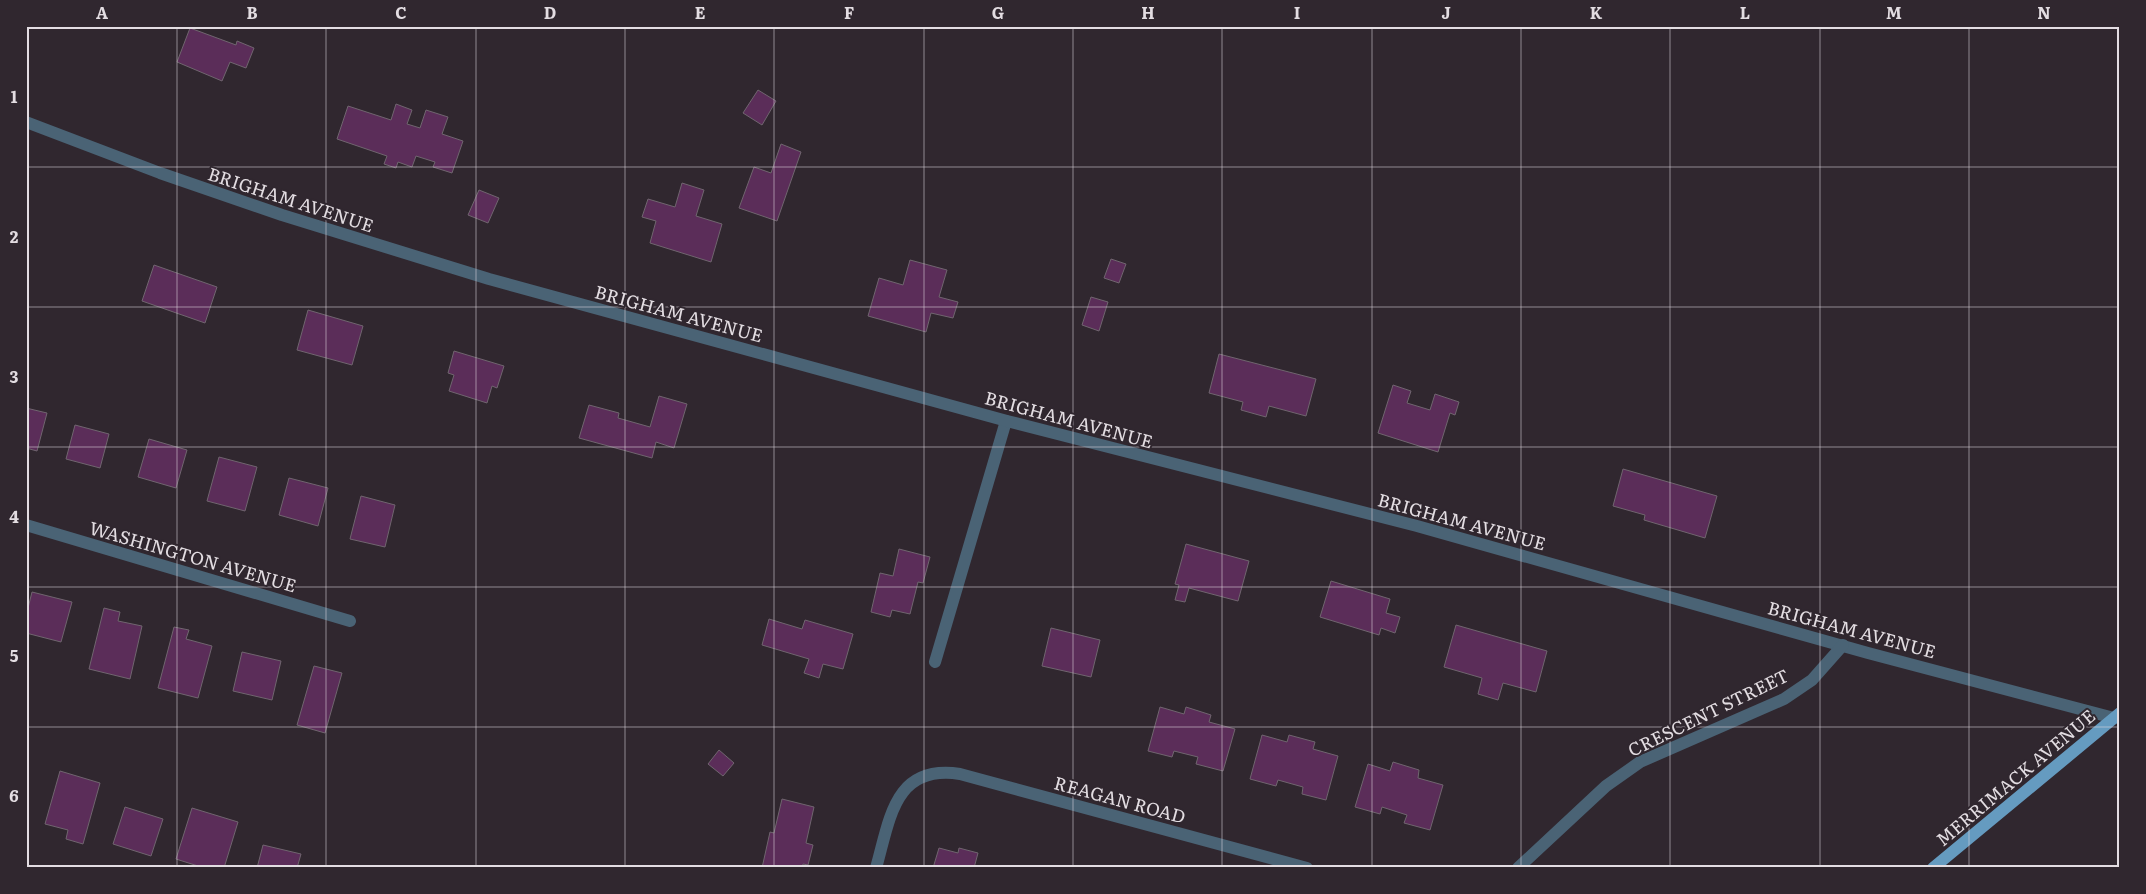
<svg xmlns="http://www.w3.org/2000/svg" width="2146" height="894" font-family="Literata,serif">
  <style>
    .building { fill: #5b2d59; stroke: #70656f }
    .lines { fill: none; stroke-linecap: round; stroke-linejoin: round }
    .lane { stroke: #4a6375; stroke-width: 12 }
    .street { stroke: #4a6375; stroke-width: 12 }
    .primary { stroke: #659bc0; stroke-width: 12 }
    .grid { fill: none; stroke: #e3dde2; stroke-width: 1; stroke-opacity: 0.55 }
    .labels { text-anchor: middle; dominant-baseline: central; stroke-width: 4; stroke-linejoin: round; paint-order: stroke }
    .street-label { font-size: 18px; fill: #e3dde2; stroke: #30272f }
    .neatline { fill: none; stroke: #e3dde2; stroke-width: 2 }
    .grid-label { font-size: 16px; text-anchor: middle; font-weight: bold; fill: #e3dde2 }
  </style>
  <rect width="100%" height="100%" fill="#30272f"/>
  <!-- building -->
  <g class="building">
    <polygon points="190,28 236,45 237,41 254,48 246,68 230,62 222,81 177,62"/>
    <polygon points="758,90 776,101 762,125 743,113"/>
    <polygon points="396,104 412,110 407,124 420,128 426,110 448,117 442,134 463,141 452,173 433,167 435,162 416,156 412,167 398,162 396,168 384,164 387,156 337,139 348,106 391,120"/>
    <polygon points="781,144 801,152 777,221 739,208 754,167 771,173"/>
    <polygon points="682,183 704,190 696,216 722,224 711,262 650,243 656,221 642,217 648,199 675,207"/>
    <polygon points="479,190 499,198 488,223 468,215"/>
    <polygon points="1111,259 1126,264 1119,283 1104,278"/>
    <polygon points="910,260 947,270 939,297 958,302 953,318 931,313 926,332 868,316 879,278 903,285"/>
    <polygon points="154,265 217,287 205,323 142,301"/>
    <polygon points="1091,297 1108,302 1099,331 1082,325"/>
    <polygon points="308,310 363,326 352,365 297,350"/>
    <polygon points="454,351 504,366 497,388 492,386 487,403 449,391 454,375 448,373"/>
    <polygon points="1219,354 1316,379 1306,416 1269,406 1266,417 1241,410 1243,402 1209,393"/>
    <polygon points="1393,385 1411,391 1407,403 1430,410 1435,394 1459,402 1455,415 1450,413 1438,452 1378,433"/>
    <polygon points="659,396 687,404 674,448 656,442 652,458 579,438 589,405 619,413 618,418 650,427"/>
    <polygon points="26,408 47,413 37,451 26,448"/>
    <polygon points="75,425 109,434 100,468 66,459"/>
    <polygon points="149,439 187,450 176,488 138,477"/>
    <polygon points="219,457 257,467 245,511 207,501"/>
    <polygon points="1623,469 1717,496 1705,538 1644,520 1645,515 1613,506"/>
    <polygon points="289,478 328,488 318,526 279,515"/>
    <polygon points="361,496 395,505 385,547 350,539"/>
    <polygon points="1186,544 1249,561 1238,601 1189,588 1185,602 1175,600 1179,585 1175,584"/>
    <polygon points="899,549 930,557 923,583 918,582 910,614 892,610 890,617 871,612 880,573 893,576"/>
    <polygon points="1331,581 1390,599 1386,613 1400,617 1395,633 1381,628 1379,635 1320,617"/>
    <polygon points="32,592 72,602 61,642 26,633 26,616"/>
    <polygon points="104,608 120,612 118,621 142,626 130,679 89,669"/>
    <polygon points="769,619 802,629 805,620 853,634 843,669 823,664 819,678 804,673 809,659 762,645"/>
    <polygon points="1456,625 1547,651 1536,692 1503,683 1498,700 1478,694 1482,678 1444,667"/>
    <polygon points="174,627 189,630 186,639 212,646 198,698 158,688"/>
    <polygon points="1051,628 1100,640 1091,677 1042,666"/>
    <polygon points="242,652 281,661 272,700 233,691"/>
    <polygon points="314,666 342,673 325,733 297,725"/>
    <polygon points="1160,707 1184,714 1186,707 1211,715 1209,722 1235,729 1223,771 1196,764 1198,757 1174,751 1172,757 1148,751"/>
    <polygon points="1262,735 1287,742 1289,735 1315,742 1313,749 1338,756 1326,800 1302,794 1303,787 1278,780 1276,786 1250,779"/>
    <polygon points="719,750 734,763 723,776 708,764"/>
    <polygon points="1393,762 1419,770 1418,778 1443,785 1430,830 1404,823 1407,815 1382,807 1380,814 1355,807 1368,764 1390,771"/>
    <polygon points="60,771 100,783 83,844 66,839 68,830 45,824"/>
    <polygon points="782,799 814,807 806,843 813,845 808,865 803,864 802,868 762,868 770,832 774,833"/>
    <polygon points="125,807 163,819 151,856 113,844"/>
    <polygon points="192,808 238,822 224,868 198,868 198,866 176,859"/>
    <polygon points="263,845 301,854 297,868 257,868"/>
    <polygon points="939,848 958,853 959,848 978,853 974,868 933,868"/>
  </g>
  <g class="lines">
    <!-- lane -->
    <polyline class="lane" points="935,662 1006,421"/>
    <!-- street -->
    <g class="street">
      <polyline points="26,122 160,173 282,215 489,279 1007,421 1417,526 1868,653 2114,718"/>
      <polyline points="26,525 350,621"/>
      <path d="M876,868C890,819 894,764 960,774L1307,868"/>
      <polyline points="1518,868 1606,786 1640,762 1784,699 1812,680 1843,645"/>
    </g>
    <!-- primary -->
    <polyline class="primary" points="1933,868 2120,713"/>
  </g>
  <!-- grid -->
  <path class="grid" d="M177,26V868M326,26V868M476,26V868M625,26V868M774,26V868M924,26V868M1073,26V868M1222,26V868M1372,26V868M1521,26V868M1670,26V868M1820,26V868M1969,26V868M26,167H2120M26,307H2120M26,447H2120M26,587H2120M26,727H2120"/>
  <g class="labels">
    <!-- street labels -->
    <g class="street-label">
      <text transform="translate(291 199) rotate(18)">BRIGHAM AVENUE</text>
      <text transform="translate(679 313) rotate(15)">BRIGHAM AVENUE</text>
      <text transform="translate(1069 419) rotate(15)">BRIGHAM AVENUE</text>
      <text transform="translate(1462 521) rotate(15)">BRIGHAM AVENUE</text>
      <text transform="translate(193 556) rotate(16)">WASHINGTON AVENUE</text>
      <text transform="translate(1852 629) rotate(15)">BRIGHAM AVENUE</text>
      <text transform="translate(1708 712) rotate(-26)">CRESCENT STREET</text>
      <text transform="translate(2015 777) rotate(-40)">MERRIMACK AVENUE</text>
      <text transform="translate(1120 799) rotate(15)">REAGAN ROAD</text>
    </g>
  </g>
  <!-- border -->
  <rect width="2146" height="894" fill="none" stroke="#30272f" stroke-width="55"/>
  <rect x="28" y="28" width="2090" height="838" class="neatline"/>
  <g class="grid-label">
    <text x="102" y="19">A</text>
    <text x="252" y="19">B</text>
    <text x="401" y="19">C</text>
    <text x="550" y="19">D</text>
    <text x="700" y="19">E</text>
    <text x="849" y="19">F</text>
    <text x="998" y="19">G</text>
    <text x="1148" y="19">H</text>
    <text x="1297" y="19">I</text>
    <text x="1446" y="19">J</text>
    <text x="1596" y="19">K</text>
    <text x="1745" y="19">L</text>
    <text x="1894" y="19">M</text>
    <text x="2044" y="19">N</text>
    <text x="14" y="103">1</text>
    <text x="14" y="243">2</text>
    <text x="14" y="383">3</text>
    <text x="14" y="523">4</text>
    <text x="14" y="662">5</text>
    <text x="14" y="802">6</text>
  </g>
</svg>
